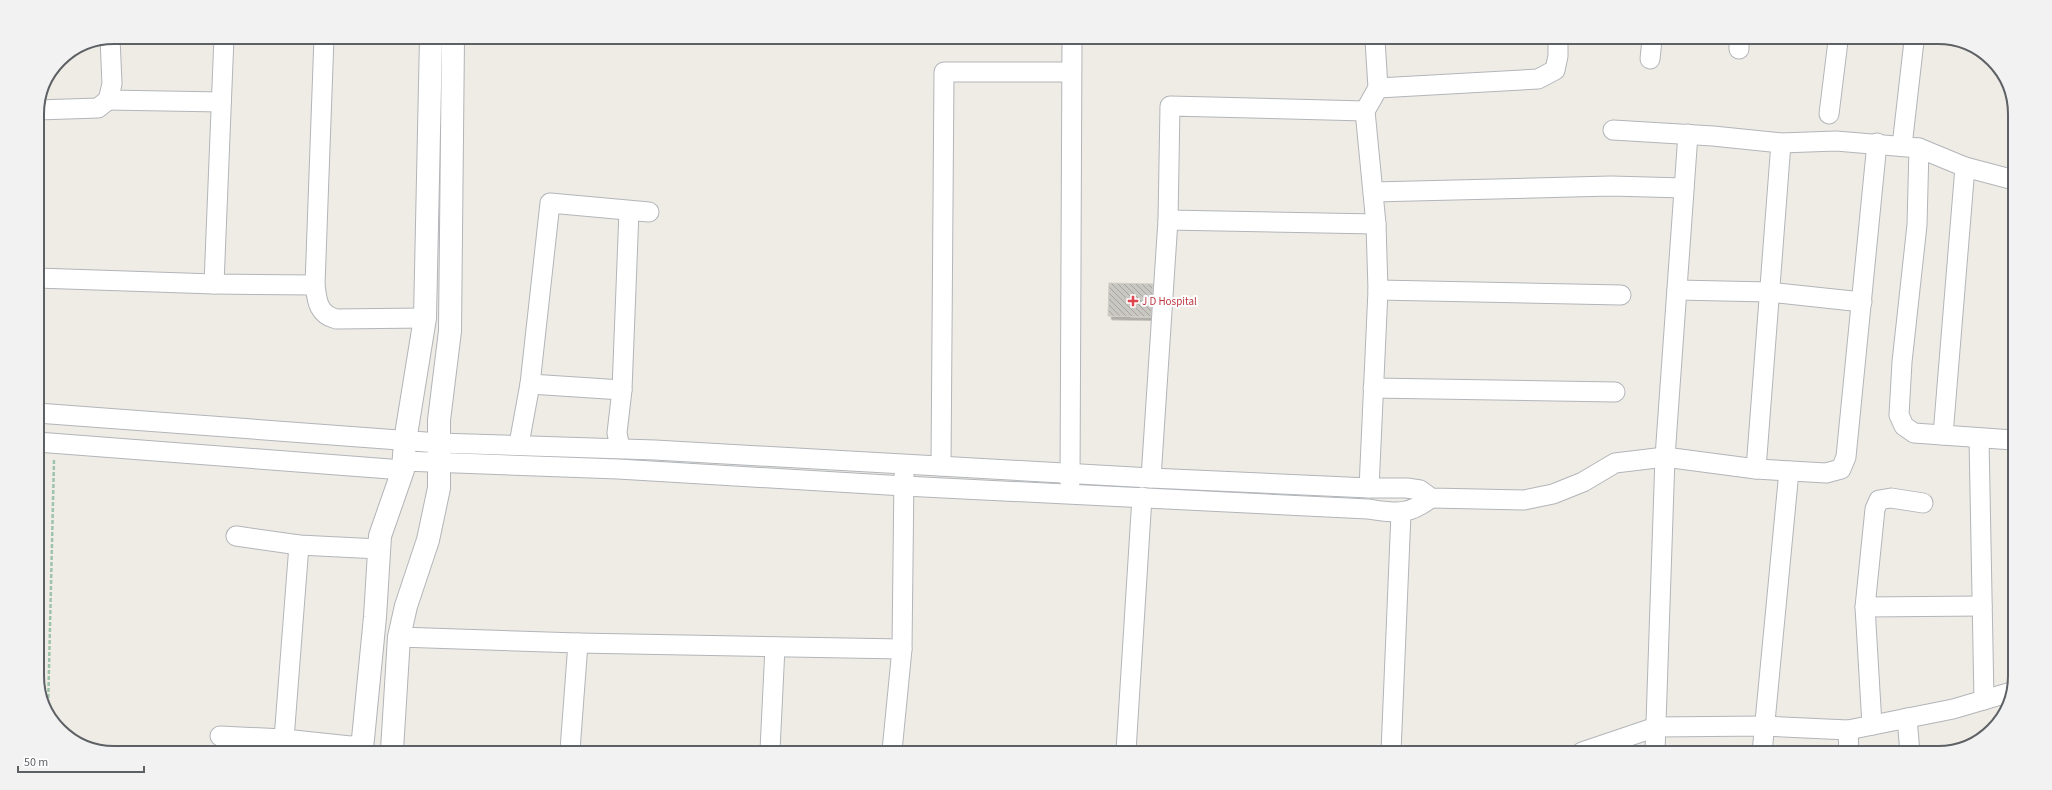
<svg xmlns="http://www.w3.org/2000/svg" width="2052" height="790" font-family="'Source Sans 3',sans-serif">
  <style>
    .building { fill: url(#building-back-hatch); stroke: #d2cec4; filter: url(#shadow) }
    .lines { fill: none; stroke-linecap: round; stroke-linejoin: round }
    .street-casing { stroke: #b2b5b9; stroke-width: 21 }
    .secondary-casing { stroke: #b2b4b8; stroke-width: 24 }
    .path { stroke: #9ec3ab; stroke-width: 2.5; stroke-dasharray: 4 2; stroke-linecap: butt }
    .street { stroke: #fff; stroke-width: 19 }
    .secondary { stroke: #fff; stroke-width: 22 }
    .health-dot { fill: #e0444e; stroke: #fff; stroke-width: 1.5 }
    .labels { text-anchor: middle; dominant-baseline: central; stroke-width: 4; stroke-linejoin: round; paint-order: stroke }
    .health-label { font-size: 11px; fill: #be3a42; stroke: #fff; text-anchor: start }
    .rim { fill: none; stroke: #5d6064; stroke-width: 2 }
  </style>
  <defs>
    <pattern id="building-back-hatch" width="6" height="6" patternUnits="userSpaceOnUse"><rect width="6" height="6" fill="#c9c7c2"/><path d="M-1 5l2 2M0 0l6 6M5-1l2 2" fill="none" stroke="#a6a5a1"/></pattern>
    <filter id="shadow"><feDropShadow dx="3.5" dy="3.5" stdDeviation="0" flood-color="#0004"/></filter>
  </defs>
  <rect width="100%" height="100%" fill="#eeece5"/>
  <!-- building -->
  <polygon class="building" points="1109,283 1153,284 1151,317 1108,316"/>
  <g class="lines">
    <defs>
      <g id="street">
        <path d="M324,37L315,285C317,301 318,314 336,319L425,318"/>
        <polyline points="1739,49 1739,41"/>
        <polyline points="1650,59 1652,40"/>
        <polyline points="1378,88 1538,79 1555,70 1558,56 1558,40"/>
        <polyline points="108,100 221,102"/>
        <polyline points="37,110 98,108 108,100 112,84 110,38"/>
        <polyline points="1829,114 1838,41"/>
        <polyline points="1613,130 1713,136 1781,143 1836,141 1919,148 1965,167 2014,180"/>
        <polyline points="1902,146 1914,41"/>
        <polyline points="1919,148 1917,225 1902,362 1899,415 1904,426 1914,433 2013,440"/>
        <polyline points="1373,192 1611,186 1684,188"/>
        <polyline points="1168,220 1376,224"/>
        <polyline points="37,278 214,284 315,285"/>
        <polyline points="214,284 224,37"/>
        <polyline points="1378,290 1621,295"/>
        <polyline points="1677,290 1769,292 1862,302"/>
        <polyline points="530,384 622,390"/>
        <polyline points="1373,388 1615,392"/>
        <polyline points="37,413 439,443 655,450 1151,478 1369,488 1407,488 1420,490 1431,498 1524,500 1553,494 1583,482 1615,463 1665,457 1756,469 1826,473 1841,469 1846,457 1877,143"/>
        <polyline points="1943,435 1965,167"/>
        <polyline points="1979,438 1984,700"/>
        <polyline points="37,442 403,470"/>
        <polyline points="519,444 530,384 550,203 649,212"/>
        <polyline points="620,448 617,433 622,390 629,211"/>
        <path d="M403,461L618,469L904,486L1368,509C1397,513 1407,516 1431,498"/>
        <polyline points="941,466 944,72 1071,72"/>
        <polyline points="1756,469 1781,143"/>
        <polyline points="1151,478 1168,220 1170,106 1365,111"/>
        <polyline points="1070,483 1072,39"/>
        <polyline points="1369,488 1378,290 1376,224 1365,111 1378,88 1375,40"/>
        <polyline points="236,536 299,545 379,549"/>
        <polyline points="1865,607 1982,606"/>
        <polyline points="399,637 578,643 902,649"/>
        <polyline points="1907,718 1910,753"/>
        <polyline points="1872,725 1865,607 1875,509 1879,500 1891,498 1923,503"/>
        <polyline points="1848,730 1849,753"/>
        <polyline points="220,736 284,739 350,746 362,744"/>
        <polyline points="284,739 299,545"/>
        <polyline points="570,750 578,643"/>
        <polyline points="770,750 775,647"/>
        <polyline points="892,751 902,649 904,475"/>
        <polyline points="1126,751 1142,497"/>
        <polyline points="1391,752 1401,513"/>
        <polyline points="1582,752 1656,727 1764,726 1848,730 1953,709 2011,692"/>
        <polyline points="1655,752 1665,457 1688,134"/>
        <polyline points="1762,753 1789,471"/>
      </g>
      <g id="secondary">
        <polyline points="362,749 375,617 380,536 403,470 405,441 425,318 431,38"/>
        <polyline points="392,750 399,637 406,606 428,540 439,488 439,420 450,331 453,38"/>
      </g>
    </defs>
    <!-- street casing -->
    <use href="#street" class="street-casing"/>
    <!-- secondary casing -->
    <use href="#secondary" class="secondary-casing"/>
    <!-- path -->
    <polyline class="path" points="48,710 54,460"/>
    <!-- street -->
    <use href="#street" class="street"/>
    <!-- secondary -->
    <use href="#secondary" class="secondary"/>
  </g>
  <!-- markers -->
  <path class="health-dot" d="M1131 295h4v4h4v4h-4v4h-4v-4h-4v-4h4z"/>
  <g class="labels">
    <!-- health labels -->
    <g class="health-label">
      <text x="1142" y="301">J D Hospital</text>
    </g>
  </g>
  <!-- crop -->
  <path d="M0 0H2052V790H0ZM114 44H1938A70 70 0 0 1 2008 114V676A70 70 0 0 1 1938 746H114A70 70 0 0 1 44 676V114A70 70 0 0 1 114 44Z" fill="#f2f2f3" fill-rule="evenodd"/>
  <path class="rim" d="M114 44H1938A70 70 0 0 1 2008 114V676A70 70 0 0 1 1938 746H114A70 70 0 0 1 44 676V114A70 70 0 0 1 114 44Z"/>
  <!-- scale -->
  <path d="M18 766v6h126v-6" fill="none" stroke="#5d6064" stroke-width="2"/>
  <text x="24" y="766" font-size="12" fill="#5d6064" stroke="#ffffff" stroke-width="3" paint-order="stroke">50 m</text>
</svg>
